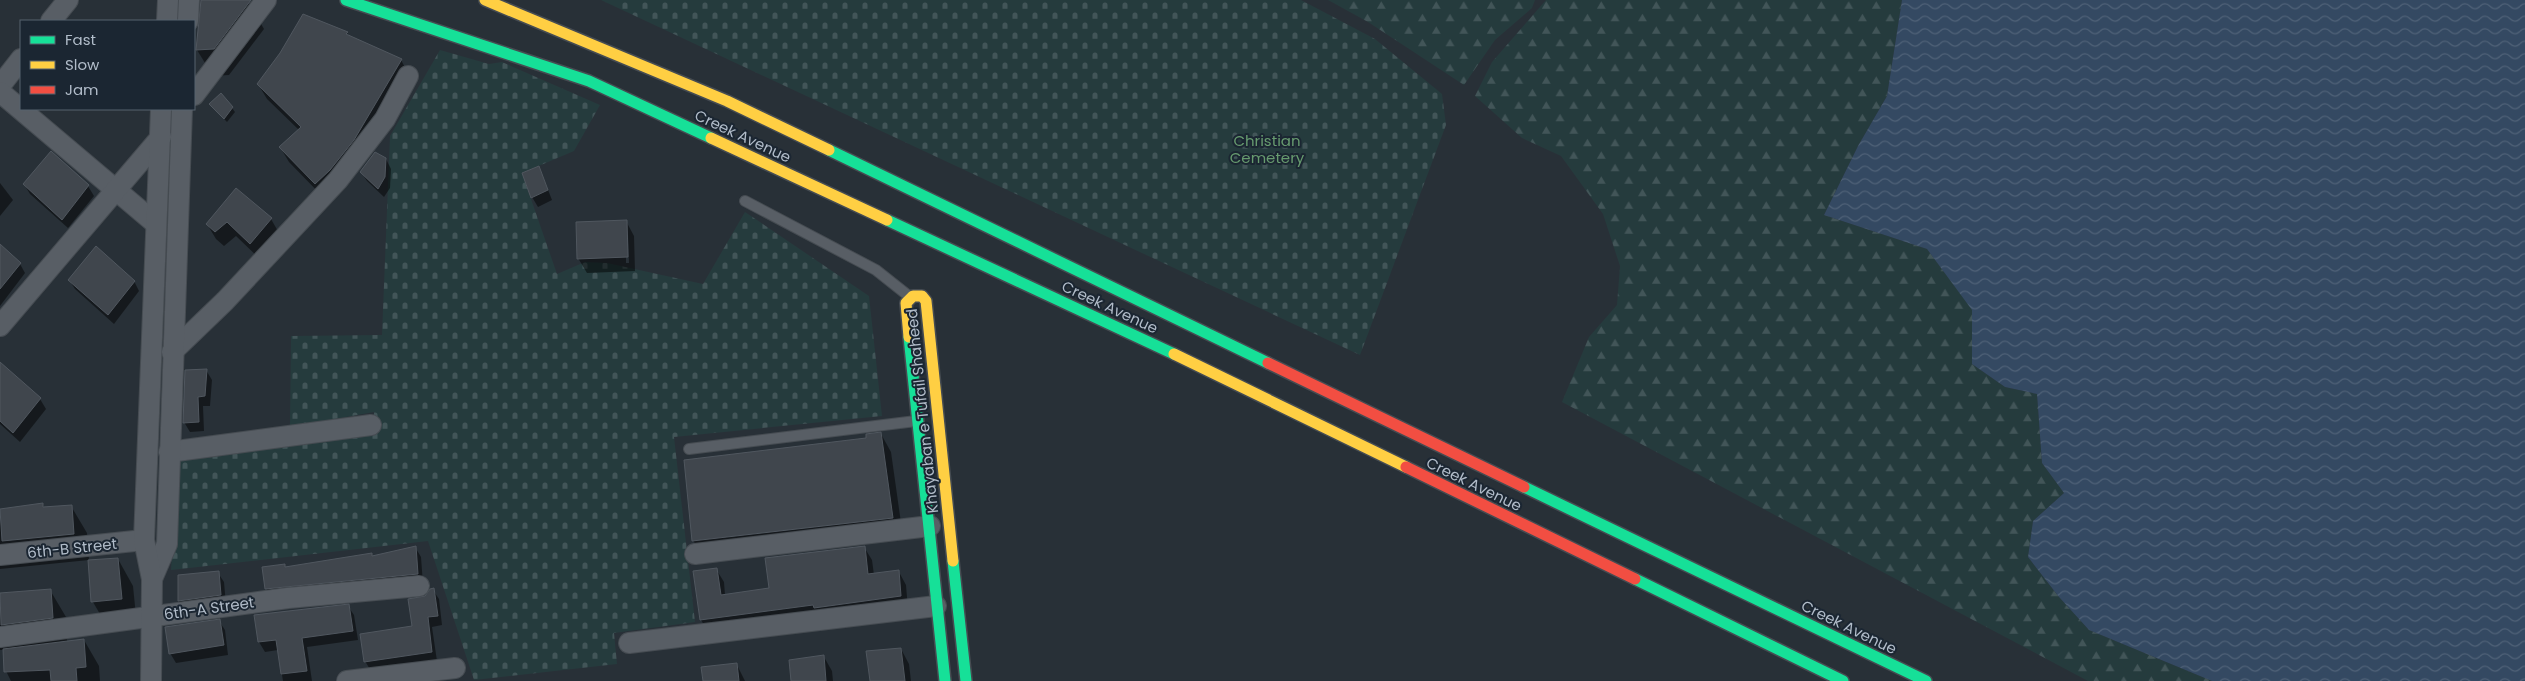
<svg xmlns="http://www.w3.org/2000/svg" width="2525" height="681" font-family="Poppins,sans-serif">
  <style>
    .forest { fill: url(#forest-firs) }
    .cemetery { fill: url(#cemetery-stones) }
    .water { fill: url(#water-waves) }
    .shadow { fill: #0007; fill-rule: evenodd }
    .building { fill: #40464d; stroke: #50575f }
    .lines { fill: none; stroke-linecap: round; stroke-linejoin: round }
    .lane-casing { stroke: #464c52; stroke-width: 12 }
    .street-casing { stroke: #464c52; stroke-width: 22 }
    .fast-casing { stroke: #464c52; stroke-width: 14 }
    .slow-casing { stroke: #464c52; stroke-width: 14 }
    .jam-casing { stroke: #464c52; stroke-width: 14 }
    .lane { stroke: #585e65; stroke-width: 10 }
    .street { stroke: #585e65; stroke-width: 20 }
    .fast { stroke: #16e098; stroke-width: 11 }
    .slow { stroke: #ffcf43; stroke-width: 11 }
    .jam { stroke: #f24e42; stroke-width: 11 }
    .labels { text-anchor: middle; dominant-baseline: central; stroke-width: 4; stroke-linejoin: round; paint-order: stroke }
    .street-label { font-size: 15px; fill: #b1bcc9; stroke: #1b2632 }
    .park-label { font-size: 15px; fill: #679b6f; stroke: #1b2632 }
  </style>
  <defs>
    <pattern id="forest-firs" width="22" height="20" patternUnits="userSpaceOnUse" patternTransform="scale(1.25)"><rect width="22" height="20" fill="#253b3d"/><path d="M5 1l3.5 6h-7zM16 11l3.5 6h-7z" fill="#425558"/></pattern>
    <pattern id="cemetery-stones" width="16" height="16" patternUnits="userSpaceOnUse" patternTransform="scale(1.25)"><rect width="16" height="16" fill="#253b3d"/><path d="M2 7V4a2 2 0 0 1 4 0v3zM10 15v-3a2 2 0 0 1 4 0v3z" fill="#425558"/></pattern>
    <pattern id="water-waves" width="16" height="10" patternUnits="userSpaceOnUse" patternTransform="scale(1.25)"><rect width="16" height="10" fill="#344962"/><path d="M0 5q4-4 8 0t8 0" fill="none" stroke="#4f6177"/></pattern>
  </defs>
  <rect width="100%" height="100%" fill="#283037"/>
  <!-- forest -->
  <g class="forest">
    <polygon points="1328,0 1535,0 1532,8 1495,40 1464,85 1368,22"/>
    <polygon points="1546,0 1902,0 1887,96 1858,146 1824,215 1927,249 1972,309 1972,364 2005,387 2037,394 2042,463 2064,493 2033,521 2028,557 2059,597 2089,630 2212,681 2088,681 1562,402 1589,337 1617,305 1620,266 1603,214 1561,156 1522,138 1475,96 1492,62"/>
  </g>
  <!-- cemetery -->
  <g class="cemetery">
    <polygon points="601,0 1301,0 1375,39 1442,94 1446,125 1360,355"/>
    <polygon points="440,50 489,64 502,62 600,105 574,151 522,173 557,274 585,262 607,263 703,284 745,212 869,296 882,416 674,437 695,622 614,633 617,664 474,680 428,541 171,570 178,457 374,428 374,412 290,427 291,336 382,335 390,136"/>
  </g>
  <!-- water -->
  <polygon class="water" points="1902,0 2525,0 2525,681 2212,681 2089,630 2059,597 2028,557 2033,521 2064,493 2042,463 2037,394 2005,387 1972,364 1972,310 1927,249 1824,215 1858,146 1887,96"/>
  <!-- shadow -->
  <g class="shadow">
    <polygon points="201,0 241,0 249,3 264,29 229,75 213,76 197,50"/>
    <polygon points="347,33 349,36 401,60 409,75 324,198 289,162 280,147 299,130 267,99 258,84"/>
    <polygon points="210,104 232,108 235,112 227,122"/>
    <polygon points="51,152 88,186 94,196 68,228 30,194 24,184"/>
    <polygon points="386,159 391,169 390,188 384,197 367,181 361,172"/>
    <polygon points="539,167 552,200 538,207 532,197"/>
    <polygon points="0,183 13,200 0,216"/>
    <polygon points="236,190 271,219 279,233 259,258 236,236 224,246 216,239 207,224"/>
    <path d="M626,221L634,236L635,271L587,273L578,258ZM626,235H628L629,263H626Z"/>
    <polygon points="0,246 20,264 25,273 0,306"/>
    <polygon points="69,280 134,281 139,291 114,324 75,289"/>
    <polygon points="0,368 40,399 46,409 20,442 0,424"/>
    <polygon points="206,370 212,380 210,406 203,406 204,431 190,432 184,422"/>
    <polygon points="881,434 891,452 903,537 704,559 693,540"/>
    <polygon points="42,504 45,508 71,506 87,533 89,560 0,569 0,515"/>
    <polygon points="415,547 421,557 423,584 272,598 267,589 286,569 372,555 373,557"/>
    <polygon points="864,547 872,560 874,575 899,572 906,585 908,609 709,633 701,620 695,572 716,569 724,582 725,595 771,589"/>
    <polygon points="118,559 133,586 137,626 108,628 93,602"/>
    <polygon points="218,573 224,582 226,605 185,610 179,601"/>
    <polygon points="50,590 66,617 67,642 84,640 99,666 100,681 11,681 6,671 4,650 0,650 0,595"/>
    <polygon points="433,590 439,599 442,625 432,627 437,661 371,671 365,661 414,627 426,597"/>
    <polygon points="348,606 354,615 358,640 307,647 312,681 283,681 278,650 265,652 259,642 256,616"/>
    <polygon points="219,621 225,630 228,655 176,663 170,653"/>
    <polygon points="901,649 909,664 911,681 871,681"/>
    <polygon points="824,657 832,671 833,681 792,681"/>
    <polygon points="737,665 745,681 704,681"/>
  </g>
  <!-- building -->
  <g class="building">
    <polygon points="201,0 251,0 214,49 196,50"/>
    <polygon points="303,14 348,32 346,34 402,59 354,140 330,170 315,184 279,147 301,127 257,84 280,53"/>
    <polygon points="221,93 233,107 224,119 209,104"/>
    <polygon points="51,151 89,185 62,220 23,184"/>
    <polygon points="375,152 386,158 385,177 378,189 360,172"/>
    <polygon points="539,166 548,190 531,198 522,173"/>
    <polygon points="236,188 272,218 250,244 227,222 215,232 206,224"/>
    <polygon points="627,220 628,257 577,259 576,222"/>
    <polygon points="0,244 21,263 0,289"/>
    <polygon points="96,246 135,281 108,315 68,280"/>
    <polygon points="0,362 41,398 13,433 0,421"/>
    <polygon points="207,369 205,396 198,397 199,422 183,423 185,370"/>
    <polygon points="881,432 893,518 692,541 684,460 866,438 866,434"/>
    <polygon points="43,503 43,507 72,505 74,534 2,541 0,509"/>
    <polygon points="416,546 418,574 265,589 262,567 285,564 285,567 372,553 372,556"/>
    <polygon points="865,546 868,574 899,570 901,596 814,608 813,605 700,620 693,571 717,568 721,595 769,588 765,558"/>
    <polygon points="118,558 122,599 91,602 88,560"/>
    <polygon points="219,571 221,595 178,601 178,575"/>
    <polygon points="434,588 438,616 428,617 432,652 364,662 360,634 412,626 408,599 425,596 430,589"/>
    <polygon points="51,589 53,618 1,625 0,593"/>
    <polygon points="349,604 353,631 302,638 307,671 281,674 276,640 258,642 254,615"/>
    <polygon points="220,619 224,645 169,654 165,627"/>
    <polygon points="84,639 86,667 76,668 77,681 51,681 50,670 4,672 3,649"/>
    <polygon points="901,648 905,681 870,681 866,651"/>
    <polygon points="824,655 826,681 791,681 789,660"/>
    <polygon points="737,663 739,681 703,681 701,667"/>
  </g>
  <g class="lines">
    <defs>
      <g id="lane">
        <polyline points="745,201 876,270 910,297"/>
        <polyline points="689,449 916,421"/>
      </g>
      <g id="street">
        <polyline points="51,21 68,0"/>
        <polyline points="167,21 168,0"/>
        <polyline points="188,21 189,0"/>
        <polyline points="0,86 21,59"/>
        <polyline points="0,92 155,223"/>
        <polyline points="194,95 266,0"/>
        <polyline points="0,326 161,137"/>
        <polyline points="172,352 225,301 338,180 385,119 408,76"/>
        <polyline points="169,452 371,425"/>
        <polyline points="695,554 930,526"/>
        <polyline points="0,555 144,540"/>
        <polyline points="152,579 167,544 182,109"/>
        <polyline points="0,637 288,598 419,586"/>
        <polyline points="629,643 936,606"/>
        <polyline points="151,681 152,579 144,540 161,109"/>
        <polyline points="347,681 455,668"/>
      </g>
      <g id="fast">
        <polyline points="346,0 589,81 711,138"/>
        <polyline points="829,150 1268,363"/>
        <polyline points="887,220 1174,354"/>
        <polyline points="909,337 945,681"/>
        <polyline points="1524,487 1926,681"/>
        <polyline points="953,561 966,681"/>
        <polyline points="1635,579 1843,681"/>
      </g>
      <g id="slow">
        <polyline points="485,0 727,101 829,150"/>
        <polyline points="711,138 887,220"/>
        <polyline points="909,337 906,303 913,296 922,296 926,301 953,561"/>
        <polyline points="1174,354 1406,467"/>
      </g>
      <g id="jam">
        <polyline points="1268,363 1524,487"/>
        <polyline points="1406,467 1635,579"/>
      </g>
    </defs>
    <!-- lane casing -->
    <use href="#lane" class="lane-casing"/>
    <!-- street casing -->
    <use href="#street" class="street-casing"/>
    <!-- fast casing -->
    <use href="#fast" class="fast-casing"/>
    <!-- slow casing -->
    <use href="#slow" class="slow-casing"/>
    <!-- jam casing -->
    <use href="#jam" class="jam-casing"/>
    <!-- lane -->
    <use href="#lane" class="lane"/>
    <!-- street -->
    <use href="#street" class="street"/>
    <!-- fast -->
    <use href="#fast" class="fast"/>
    <!-- slow -->
    <use href="#slow" class="slow"/>
    <!-- jam -->
    <use href="#jam" class="jam"/>
  </g>
  <g class="labels">
    <!-- street labels -->
    <g class="street-label">
      <text transform="translate(743 136) rotate(25)">Creek Avenue</text>
      <text transform="translate(1110 307) rotate(25)">Creek Avenue</text>
      <text transform="translate(922 411) rotate(-96)">Khayaban e Tufail Shaheed</text>
      <text transform="translate(1474 484) rotate(26)">Creek Avenue</text>
      <text transform="translate(72 548) rotate(-6)">6th-B Street</text>
      <text transform="translate(209 608) rotate(-8)">6th-A Street</text>
      <text transform="translate(1849 627) rotate(26)">Creek Avenue</text>
    </g>
    <!-- park labels -->
    <g class="park-label">
      <text x="1267" y="140">Christian<tspan x="1267" dy="17">Cemetery</tspan></text>
    </g>
  </g>
  <!-- legend -->
  <rect x="20" y="20" width="175" height="90" fill="#1b2632" stroke="#57626e"/>
  <rect x="30" y="36" width="25" height="8" fill="#16e098" stroke="#57626e"/>
  <text x="65" y="45" font-size="15" fill="#b1bcc9">Fast</text>
  <rect x="30" y="61" width="25" height="8" fill="#ffcf43" stroke="#57626e"/>
  <text x="65" y="70" font-size="15" fill="#b1bcc9">Slow</text>
  <rect x="30" y="86" width="25" height="8" fill="#f24e42" stroke="#57626e"/>
  <text x="65" y="95" font-size="15" fill="#b1bcc9">Jam</text>
</svg>
